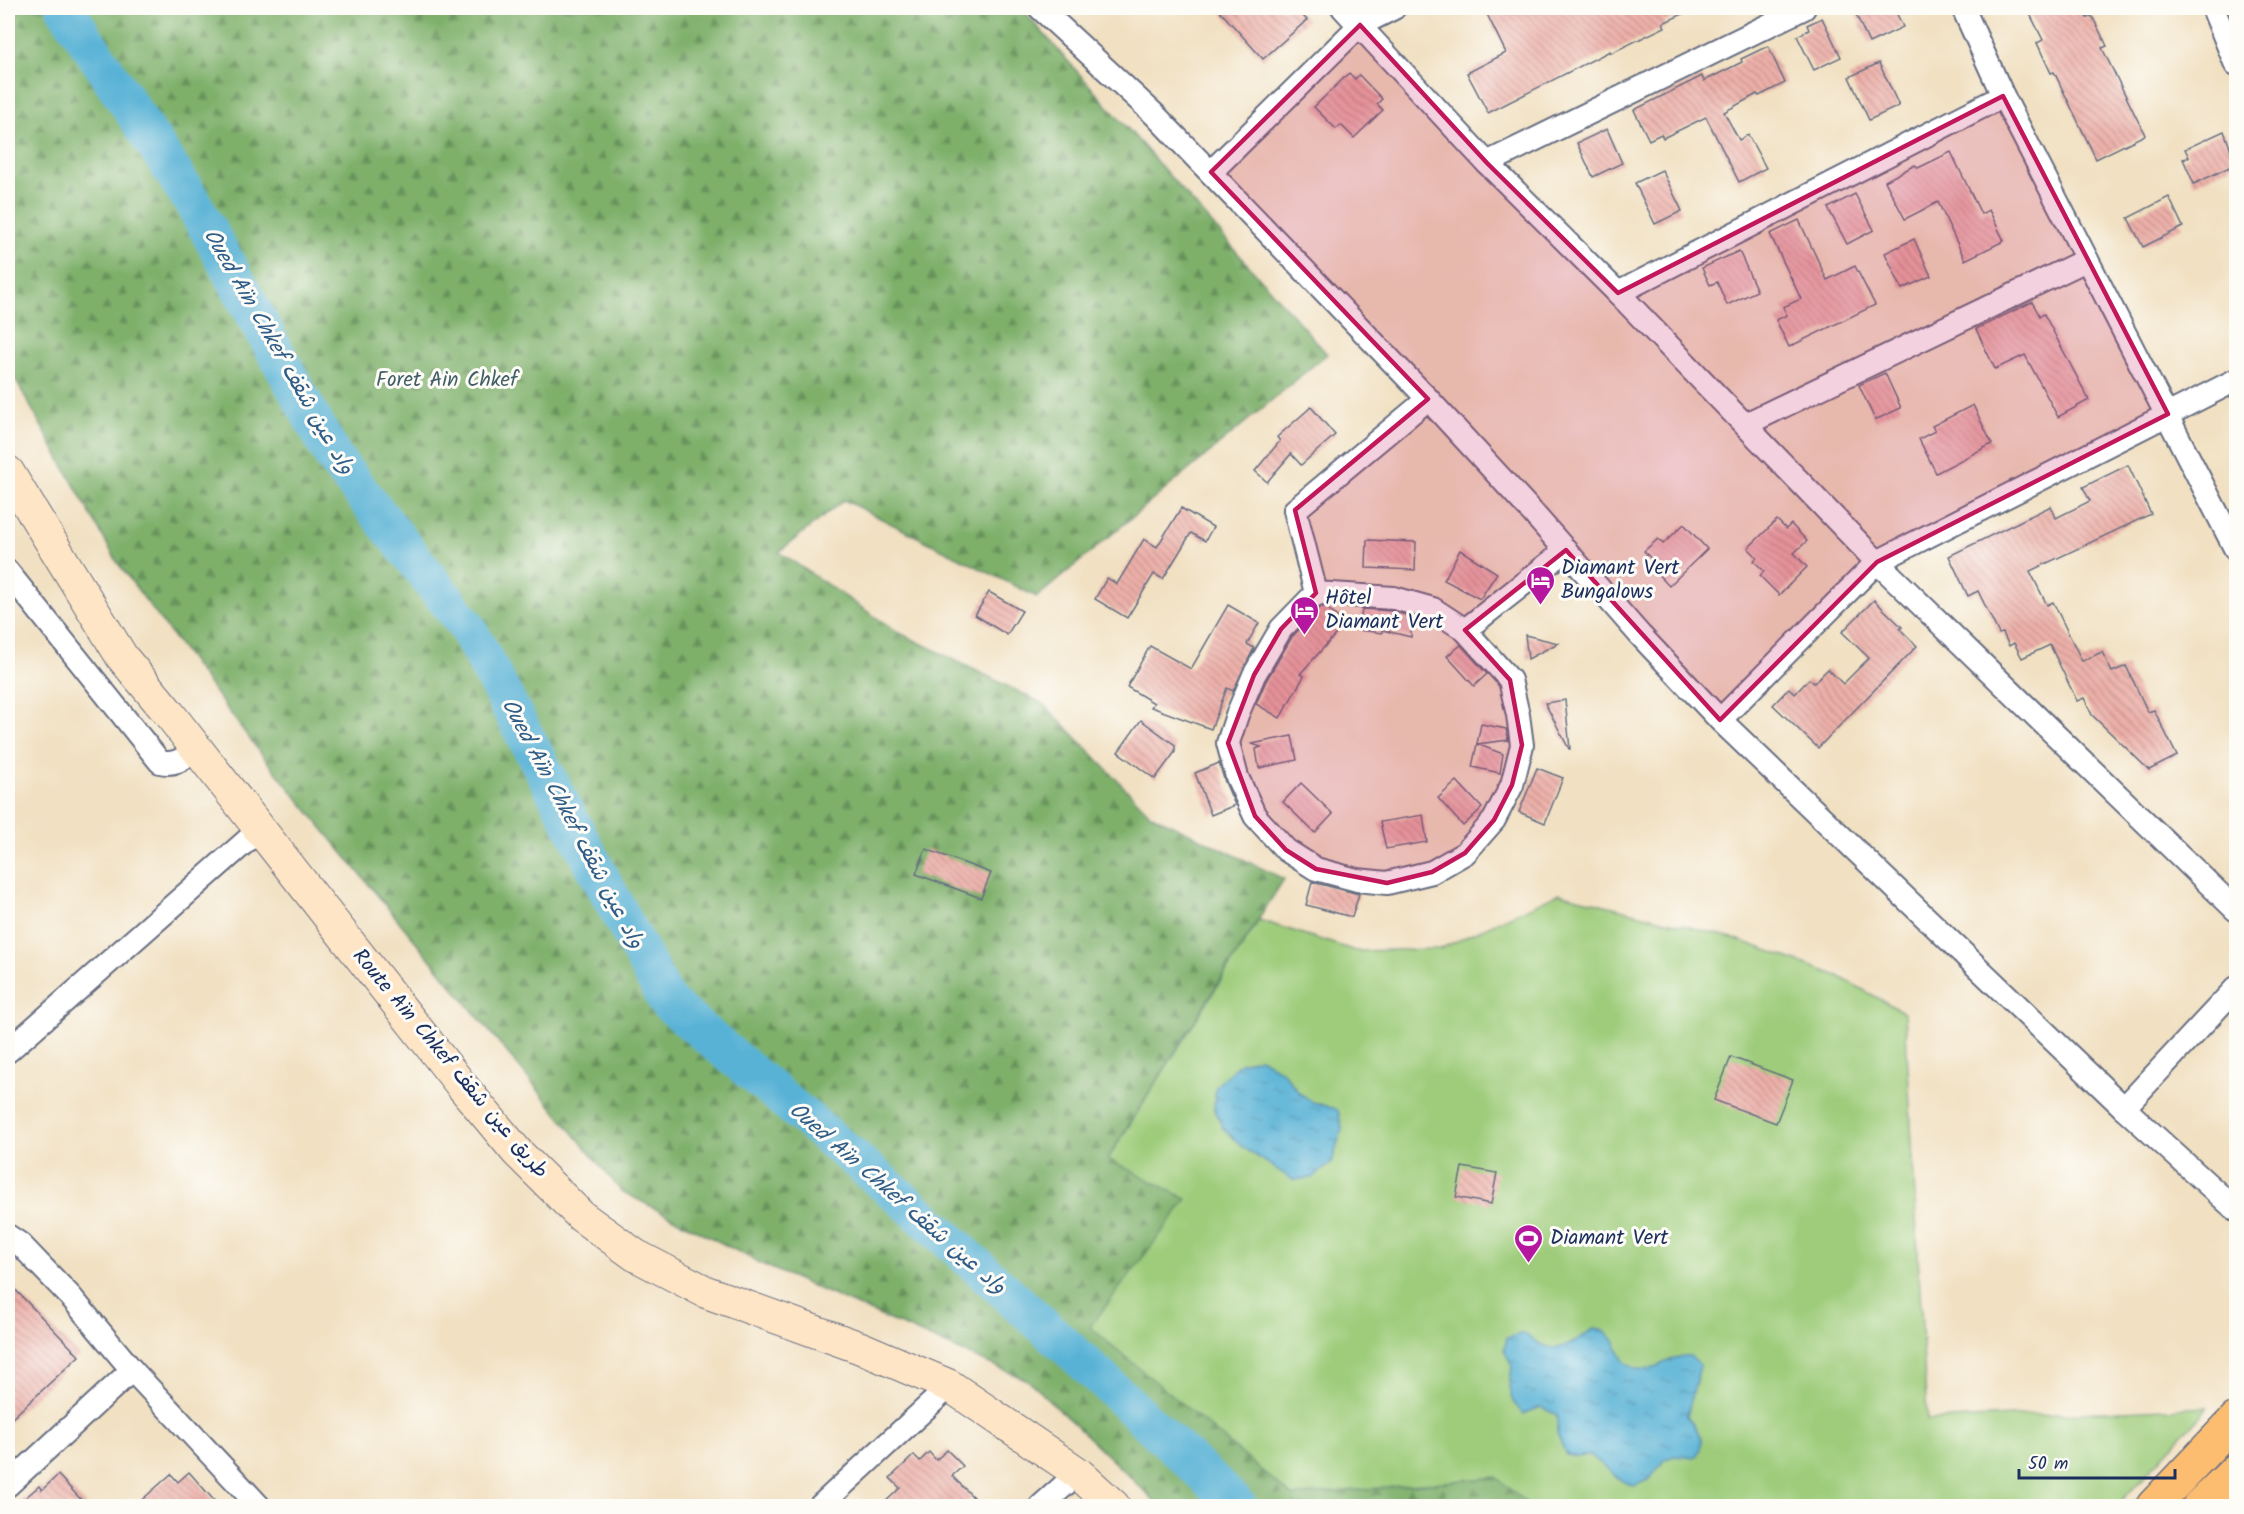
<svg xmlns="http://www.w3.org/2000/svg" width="2244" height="1514" font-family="Kalam,'Playpen Sans Arabic',sans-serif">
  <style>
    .forest { fill: url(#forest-firs); stroke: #4c7064; stroke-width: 1.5 }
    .pitch { fill: #9ecc7a; stroke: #5c7e6c; stroke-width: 1.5 }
    .water { fill: url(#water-ripples); stroke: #3a709a; stroke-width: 1.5 }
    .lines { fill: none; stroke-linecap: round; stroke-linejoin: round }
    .river { stroke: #58b2d6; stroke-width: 38 }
    .building { fill: url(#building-back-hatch) }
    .street-casing { stroke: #666d81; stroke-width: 26 }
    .secondary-casing { stroke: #666d81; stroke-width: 34 }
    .highway-casing { stroke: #666d81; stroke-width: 36 }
    .street { stroke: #fff; stroke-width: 22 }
    .secondary { stroke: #fee5c5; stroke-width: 32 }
    .highway { stroke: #fcbd6f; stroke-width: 33 }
    .marked { fill: #c2185b; fill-opacity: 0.2; stroke: #c2185b; stroke-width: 4.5; stroke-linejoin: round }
    .labels { text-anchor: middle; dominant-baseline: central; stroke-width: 6; stroke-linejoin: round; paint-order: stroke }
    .park-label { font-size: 21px; fill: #425e66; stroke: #fdfcf7 }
    .poi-label { font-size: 21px; fill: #1b2f5e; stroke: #fdfcf7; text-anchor: start }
    .street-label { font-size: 21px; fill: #1b2f5e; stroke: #fdfcf7 }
    .water-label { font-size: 22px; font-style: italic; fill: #305d88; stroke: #fdfcf7 }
  </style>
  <defs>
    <pattern id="forest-firs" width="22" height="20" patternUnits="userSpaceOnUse" patternTransform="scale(1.5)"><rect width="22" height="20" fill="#7eb06a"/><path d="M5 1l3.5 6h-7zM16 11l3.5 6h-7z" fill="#66905a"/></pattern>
    <pattern id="water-ripples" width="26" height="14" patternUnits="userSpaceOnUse" patternTransform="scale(1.5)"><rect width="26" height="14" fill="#58b2d6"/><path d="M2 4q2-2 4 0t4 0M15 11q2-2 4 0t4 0" fill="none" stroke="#4891b1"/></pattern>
    <pattern id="building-back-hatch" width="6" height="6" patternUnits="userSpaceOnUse" patternTransform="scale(1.5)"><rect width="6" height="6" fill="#eeb0a9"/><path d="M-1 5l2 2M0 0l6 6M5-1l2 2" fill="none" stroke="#c0908d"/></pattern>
  </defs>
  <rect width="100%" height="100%" fill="#fdfcf7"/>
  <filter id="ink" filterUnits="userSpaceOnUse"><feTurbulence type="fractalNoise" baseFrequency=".0167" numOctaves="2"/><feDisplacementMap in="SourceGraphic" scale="12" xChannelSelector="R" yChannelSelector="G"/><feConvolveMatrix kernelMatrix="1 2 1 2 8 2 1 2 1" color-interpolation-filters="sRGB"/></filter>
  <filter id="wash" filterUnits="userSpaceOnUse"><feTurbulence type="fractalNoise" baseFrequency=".008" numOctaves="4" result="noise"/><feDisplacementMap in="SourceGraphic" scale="24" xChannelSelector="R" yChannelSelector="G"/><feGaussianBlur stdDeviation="1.35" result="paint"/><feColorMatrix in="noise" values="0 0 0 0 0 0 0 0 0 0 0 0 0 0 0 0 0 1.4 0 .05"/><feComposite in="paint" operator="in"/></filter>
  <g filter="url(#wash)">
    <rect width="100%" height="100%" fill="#f1e0c1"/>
    <!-- forest -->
    <polygon class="forest" points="8,8 1021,8 1327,354 1037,597 844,500 779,552 898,632 1044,704 1150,814 1284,879 1108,1158 1187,1199 1091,1327 1292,1496 1497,1477 1530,1506 1160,1506 1029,1381 764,1265 621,1191 258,750 117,562 8,366"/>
    <!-- pitch -->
    <polygon class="pitch" points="1559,893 1736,939 1838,976 1905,1013 1927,1420 2208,1407 2117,1506 1530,1506 1496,1477 1292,1496 1090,1327 1187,1199 1108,1159 1259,920 1356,951 1440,949"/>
    <!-- water -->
    <g class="water">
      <polygon points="1260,1058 1283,1072 1299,1093 1313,1102 1338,1110 1342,1129 1332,1162 1312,1178 1293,1180 1244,1148 1223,1128 1214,1108 1216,1086 1240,1063"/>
      <path d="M1594,1329L1605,1331C1608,1334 1612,1338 1614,1341C1618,1347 1620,1357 1625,1362C1649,1383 1667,1353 1690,1356L1700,1366L1687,1416C1699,1434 1708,1438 1695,1458L1674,1456L1664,1460L1650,1479L1634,1486C1615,1479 1606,1467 1590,1455L1577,1457L1566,1455L1557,1433V1415L1541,1407L1523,1414L1513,1402L1509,1388L1512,1367L1504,1350L1507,1338L1524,1333C1555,1358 1564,1348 1594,1329Z"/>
    </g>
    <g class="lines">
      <!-- river -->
      <polyline class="river" points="65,8 192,201 334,458 466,625 667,1002 911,1206 1077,1356 1238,1506"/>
    </g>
    <g id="blocks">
      <!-- building -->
      <g class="building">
        <polygon points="1217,8 1295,8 1307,20 1263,59"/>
        <polygon points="1484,8 1696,8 1663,23 1665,27 1611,53 1610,51 1488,113 1467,73 1506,53"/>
        <polygon points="1853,8 1894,8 1903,27 1869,43"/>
        <polygon points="2027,8 2082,8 2087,18 2092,16 2107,46 2102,48 2145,135 2096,159 2054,72 2051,73 2037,43 2043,40"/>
        <polygon points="1822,18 1841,57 1814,70 1797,36 1809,30 1807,25"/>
        <polygon points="1768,46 1785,83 1759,96 1757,94 1724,112 1739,140 1748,135 1766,168 1739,182 1706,117 1663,138 1661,134 1649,140 1634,110 1702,76 1704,81 1742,62 1741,59"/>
        <polygon points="1879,63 1899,106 1869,120 1849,77"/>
        <polygon points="1349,73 1355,79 1359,75 1382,99 1377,104 1383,110 1354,138 1341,125 1336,129 1314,107"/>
        <polygon points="1607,129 1622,163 1593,177 1577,143"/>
        <polygon points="2224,131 2236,164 2194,184 2183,159 2189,157 2185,149"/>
        <polygon points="1951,152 1981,214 1989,210 2004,241 1965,260 1938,202 1905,219 1885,181 1915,165 1918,168"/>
        <polygon points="1662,170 1682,211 1655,224 1635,183"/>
        <polygon points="1855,194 1874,230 1847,244 1828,208"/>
        <polygon points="2169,197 2183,227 2143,247 2128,218"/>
        <polygon points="1799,220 1827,280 1855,266 1875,305 1789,347 1776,320 1787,315 1783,307 1801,299 1770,234"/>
        <polygon points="1914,239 1931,276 1902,289 1885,253"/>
        <polygon points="1739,251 1757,291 1727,305 1717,282 1710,285 1702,268"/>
        <polygon points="2032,302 2040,316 2044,314 2089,400 2058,417 2025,355 1995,369 1976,329"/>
        <polygon points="1885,373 1901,408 1875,420 1859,385"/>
        <polygon points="1973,405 1992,444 1936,473 1919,439 1935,431 1932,426"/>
        <polygon points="1311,407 1335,435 1301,465 1291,454 1267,482 1255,471 1280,441 1277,437"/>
        <polygon points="2128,465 2151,514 2030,571 2047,605 2053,602 2082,661 2102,652 2112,672 2126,666 2148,712 2154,710 2177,756 2149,770 2092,715 2084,698 2077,701 2050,645 2022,658 2014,643 2009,646 2003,633 1999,634 1978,591 1968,596 1949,556 2051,506 2056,518 2090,501 2083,487"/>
        <polygon points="1181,508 1213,527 1205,541 1191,533 1163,579 1154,574 1127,618 1095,599 1107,578 1117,584 1144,539 1157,547"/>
        <polygon points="1777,520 1786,529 1791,524 1807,541 1794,553 1807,567 1779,595 1760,576 1764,571 1754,561 1757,557 1748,548"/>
        <polygon points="1684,524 1707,549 1669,586 1650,566 1654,562 1644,551 1658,539 1663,544"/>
        <polygon points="1367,540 1416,542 1415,570 1366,568"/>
        <polygon points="1460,550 1497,573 1480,599 1444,580"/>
        <polygon points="989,592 1022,611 1007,635 975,615"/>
        <polygon points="1874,600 1902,627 1900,629 1917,646 1818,748 1773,705 1789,688 1795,694 1809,679 1814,683 1828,669 1843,684 1869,658 1842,632"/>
        <polygon points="1228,605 1259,623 1247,644 1254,648 1233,691 1227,688 1211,729 1151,707 1154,703 1127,687 1150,646 1191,669"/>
        <polygon points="1321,607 1326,607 1345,624 1300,674 1304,676 1280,718 1256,704 1266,681 1292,637"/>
        <polygon points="1362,609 1392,611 1412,617 1411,637 1382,630 1382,633 1359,630"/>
        <polygon points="1525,635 1558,643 1528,659"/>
        <polygon points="1461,645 1487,674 1474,686 1447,656"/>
        <polygon points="1565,700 1570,749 1569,749 1545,703"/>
        <polygon points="1141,720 1175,745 1175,752 1155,779 1118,752"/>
        <polygon points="1481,724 1506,729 1508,740 1477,744"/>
        <polygon points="1292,736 1297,760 1259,768 1256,749 1261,747 1252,744"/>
        <polygon points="1477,744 1503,754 1500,773 1472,767"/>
        <polygon points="1219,763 1225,782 1235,805 1211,815 1195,773"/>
        <polygon points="1537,768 1563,778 1545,823 1519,812"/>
        <polygon points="1457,781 1482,808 1463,826 1438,798"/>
        <polygon points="1301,783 1333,814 1315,833 1283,802"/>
        <polygon points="1423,815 1427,842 1386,849 1380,822"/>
        <polygon points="926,849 991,873 981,898 916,874"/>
        <polygon points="1312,882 1359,894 1352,917 1306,905"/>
        <polygon points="1731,1057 1793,1080 1776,1123 1714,1100"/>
        <polygon points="1462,1167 1497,1173 1491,1204 1456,1197"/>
        <polygon points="8,1282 79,1356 8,1422"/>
        <polygon points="947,1450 963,1466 952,1476 973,1497 963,1506 881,1506 900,1488 890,1478 914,1455 920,1461 929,1452 936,1460"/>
        <polygon points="189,1472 219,1506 135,1506 171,1474 178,1482"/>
        <polygon points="58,1475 87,1506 16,1506 39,1486 42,1490"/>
      </g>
    </g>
  </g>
  <g filter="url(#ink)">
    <use href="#blocks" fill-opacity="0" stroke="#666d81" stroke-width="1.5"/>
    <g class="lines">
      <defs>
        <g id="street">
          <polyline points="1040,8 1155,115 1428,399 1532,512 1640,635 1720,720 2124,1108 2236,1210"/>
          <polyline points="1343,8 1487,163 1618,293 1877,562 2236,910"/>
          <polyline points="1963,8 2003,96 2236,550"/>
          <polyline points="2213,8 2236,65"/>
          <polyline points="1487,163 1804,8"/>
          <polyline points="1211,172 1360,25 1394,8"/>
          <polyline points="1618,293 2003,96"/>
          <polyline points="1746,424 2086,260"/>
          <path d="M8,572L160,762C175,766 184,758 196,750"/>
          <polyline points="1316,593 1394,598 1433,609 1465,630 1510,680 1518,715 1522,745 1512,785 1494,820 1465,853 1432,872 1387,883 1357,880 1316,869 1286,850 1255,816 1237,777 1228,743 1237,715 1254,675 1281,629 1316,593 1295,510 1428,399"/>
          <polyline points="1465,630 1566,550"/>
          <polyline points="1720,720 1877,562 2236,380"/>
          <polyline points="8,1051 260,829"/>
          <polyline points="2124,1108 2236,988"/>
          <polyline points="8,1236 20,1244 71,1297 132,1370 259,1506"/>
          <polyline points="8,1485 132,1370"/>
          <polyline points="820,1506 950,1386"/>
          <polyline points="1041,1506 1078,1473"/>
        </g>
        <polyline id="secondary" points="8,472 122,657 167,711 462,1086 517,1152 581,1216 635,1255 706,1292 861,1348 950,1386 1078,1473 1114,1506"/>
        <g id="highway">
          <polyline points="2153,1506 2236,1419"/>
          <polyline points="2199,1506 2236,1470"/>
        </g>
      </defs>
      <!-- street casing -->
      <use href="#street" class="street-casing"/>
      <!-- secondary casing -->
      <use href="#secondary" class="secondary-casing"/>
      <!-- highway casing -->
      <use href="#highway" class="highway-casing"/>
      <!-- street -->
      <use href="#street" class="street"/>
      <!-- secondary -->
      <use href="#secondary" class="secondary"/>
      <!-- highway -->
      <use href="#highway" class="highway"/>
    </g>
  </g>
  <!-- marked area -->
  <path class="marked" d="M1360,25L1487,163L1618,293L2003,96L2168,414L1877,562L1720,720L1566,550L1465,630L1510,680L1522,745L1512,785L1494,820L1465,853L1432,872L1387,883L1316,869L1286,850L1255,816L1228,743L1254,675L1281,629L1316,593L1295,510L1428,399L1211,172Z"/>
  <!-- icons -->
  <defs>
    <symbol id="hotel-pin" viewBox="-11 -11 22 30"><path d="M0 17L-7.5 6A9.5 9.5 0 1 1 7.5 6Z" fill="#b5179e" stroke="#fdfcf7"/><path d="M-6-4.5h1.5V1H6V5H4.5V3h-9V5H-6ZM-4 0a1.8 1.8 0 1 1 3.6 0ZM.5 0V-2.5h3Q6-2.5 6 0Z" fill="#fff"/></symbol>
    <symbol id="stadium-pin" viewBox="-11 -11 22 30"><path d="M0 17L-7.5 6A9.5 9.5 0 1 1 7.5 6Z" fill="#b5179e" stroke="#fdfcf7"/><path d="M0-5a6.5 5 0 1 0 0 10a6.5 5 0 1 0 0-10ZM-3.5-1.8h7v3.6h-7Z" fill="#fff"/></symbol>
  </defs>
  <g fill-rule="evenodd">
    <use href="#hotel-pin" x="1524" y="564" width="33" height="45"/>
    <use href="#hotel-pin" x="1288" y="594" width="33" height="45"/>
    <use href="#stadium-pin" x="1512" y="1222" width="33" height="45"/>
  </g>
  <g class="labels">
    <!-- park labels -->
    <g class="park-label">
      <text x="447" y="380">Foret Ain Chkef</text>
    </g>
    <!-- poi labels -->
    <g class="poi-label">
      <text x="1561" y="568">Diamant Vert<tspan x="1561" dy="24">Bungalows</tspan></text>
      <text x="1325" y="598">Hôtel<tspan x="1325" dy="24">Diamant Vert</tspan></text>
      <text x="1550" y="1238">Diamant Vert</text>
    </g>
    <!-- street labels -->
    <g class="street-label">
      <text transform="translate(450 1064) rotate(50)">Route Aïn Chkef طريق عين شقف</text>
    </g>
    <!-- water labels -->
    <g class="water-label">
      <text transform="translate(278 352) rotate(60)">Oued Aïn Chkef واد عين شقف</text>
      <text transform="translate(572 824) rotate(62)">Oued Aïn Chkef واد عين شقف</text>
      <text transform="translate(897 1199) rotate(41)">Oued Aïn Chkef واد عين شقف</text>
    </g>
  </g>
  <!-- margin -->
  <rect width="2244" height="1514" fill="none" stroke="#fdfcf7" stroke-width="30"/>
  <!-- scale -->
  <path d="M2019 1469v9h156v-9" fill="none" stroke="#1b2f5e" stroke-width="3"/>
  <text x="2028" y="1469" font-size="18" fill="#1b2f5e" stroke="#fdfcf7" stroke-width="4.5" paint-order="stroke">50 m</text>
</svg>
